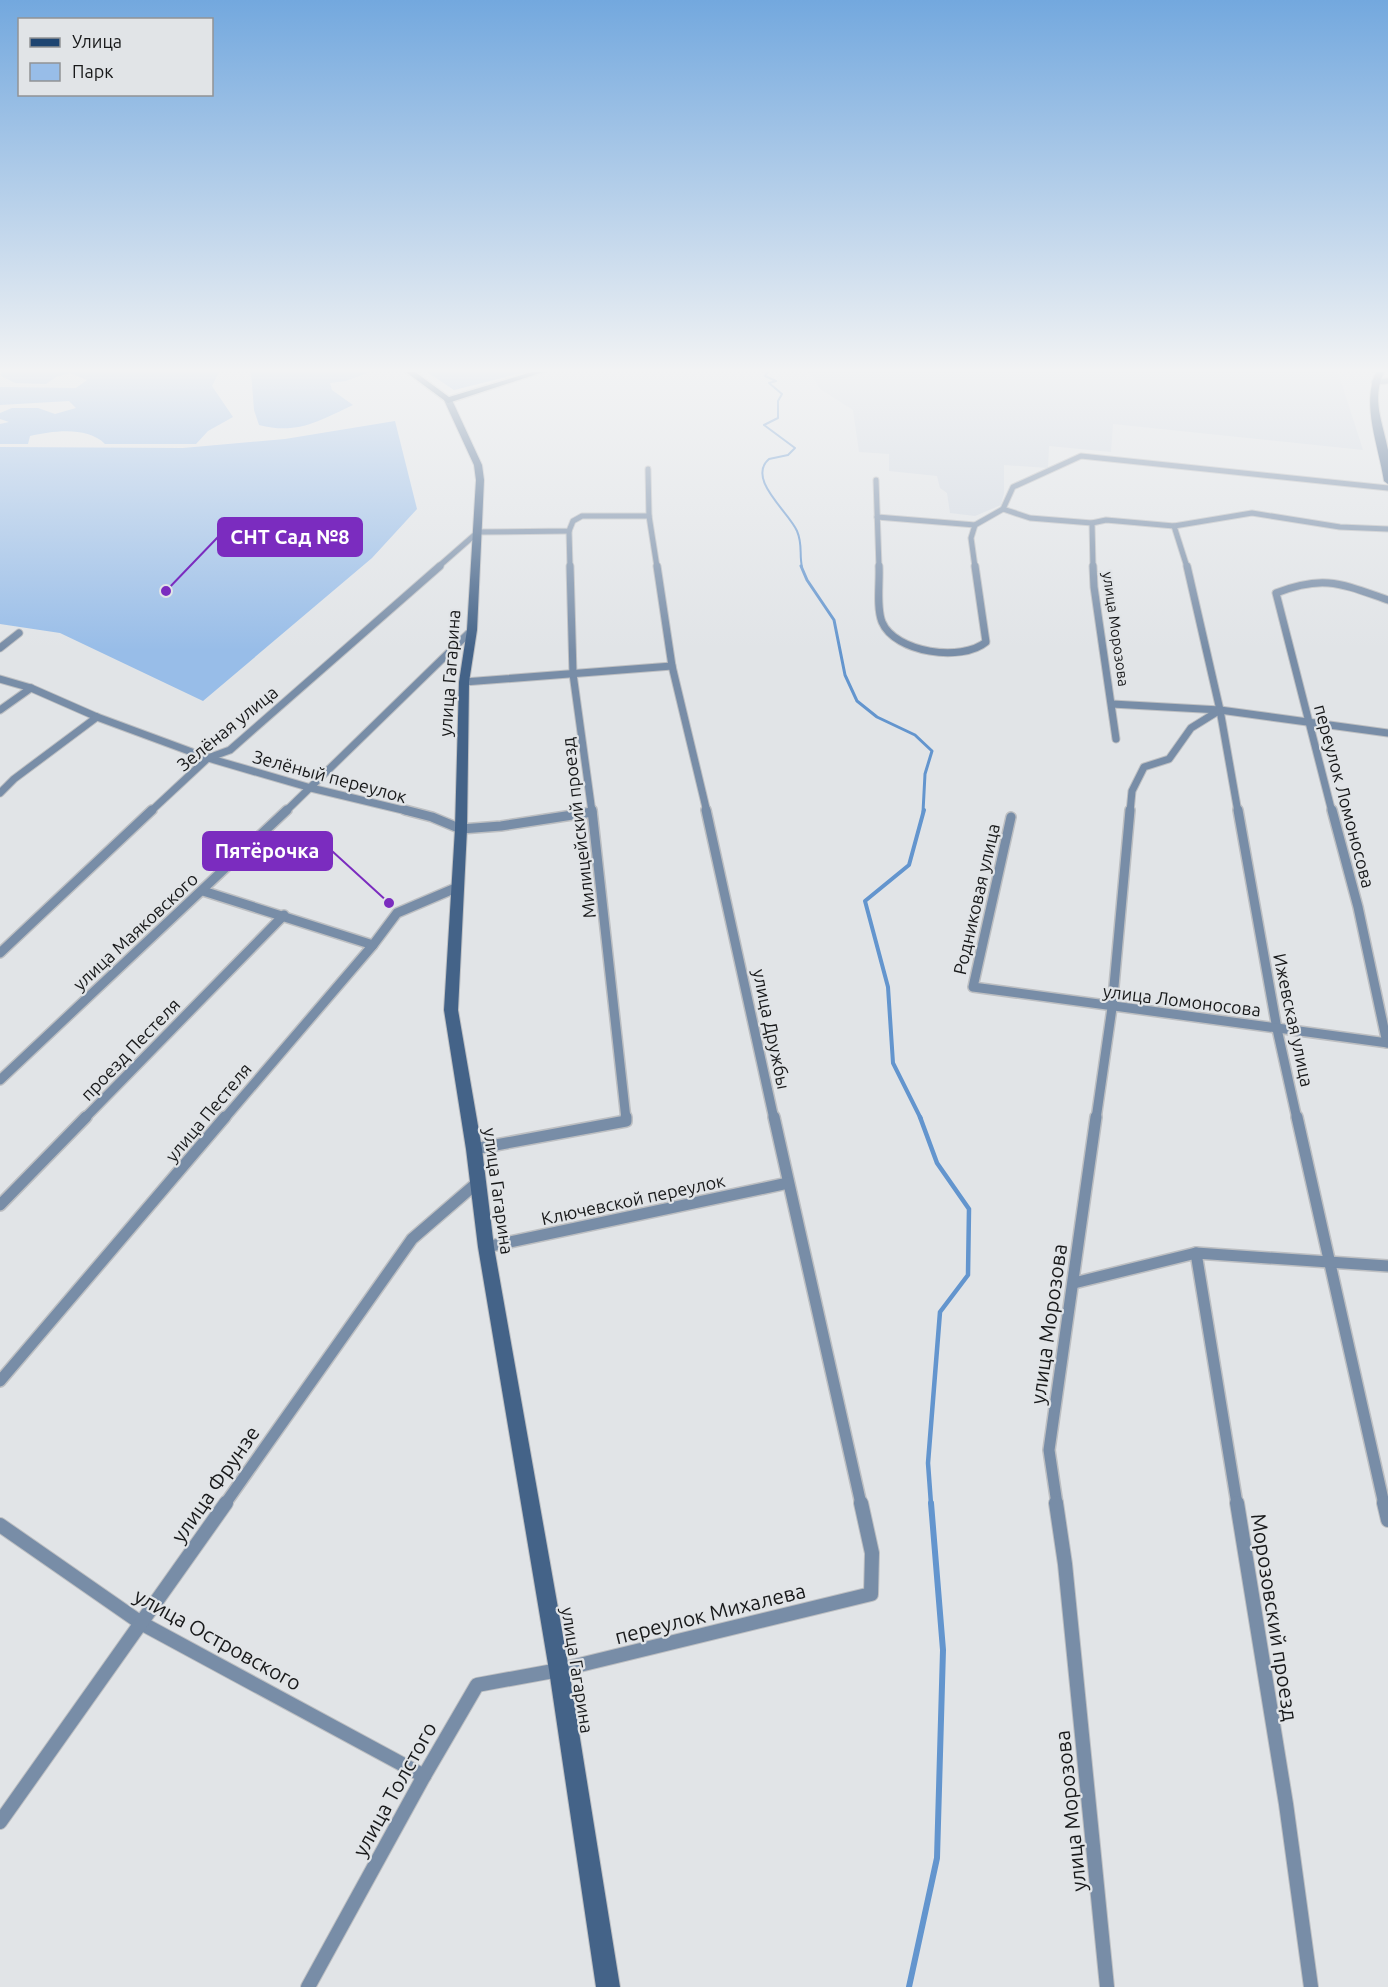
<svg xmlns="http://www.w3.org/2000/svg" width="1388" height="1987" font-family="Ubuntu,sans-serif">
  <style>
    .built { fill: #d2d9e2 }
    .green { fill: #98bde8 }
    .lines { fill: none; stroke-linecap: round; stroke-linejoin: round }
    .stream-far4 { stroke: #6395ce; stroke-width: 2 }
    .stream-far3 { stroke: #6395ce; stroke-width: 3 }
    .stream-far2 { stroke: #6395ce; stroke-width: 4 }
    .stream-far1 { stroke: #6395ce; stroke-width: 4.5 }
    .stream { stroke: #6395ce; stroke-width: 6 }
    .minor-far4-casing { stroke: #bdbfc2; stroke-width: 7 }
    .minor-far3-casing { stroke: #bdbfc2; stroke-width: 9 }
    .minor-far2-casing { stroke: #bdbfc2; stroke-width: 12 }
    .minor-far1-casing { stroke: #bdbfc2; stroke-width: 14 }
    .minor-casing { stroke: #bdbfc2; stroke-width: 16 }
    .secondary-casing { stroke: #bdbfc2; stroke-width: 2 }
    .primary-casing { stroke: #bdbfc2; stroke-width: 3 }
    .minor-far4 { stroke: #788da7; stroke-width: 5 }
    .minor-far3 { stroke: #788da7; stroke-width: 7 }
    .minor-far2 { stroke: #788da7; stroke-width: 9 }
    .minor-far1 { stroke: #788da7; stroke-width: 11 }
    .minor { stroke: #788da7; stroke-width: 14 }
    .secondary { fill: #446388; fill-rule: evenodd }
    .primary { fill: #1e4571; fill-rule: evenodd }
    .labels { text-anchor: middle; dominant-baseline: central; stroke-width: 4.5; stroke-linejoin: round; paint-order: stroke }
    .far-street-label { font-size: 15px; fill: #18191a; stroke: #e1e4e7 }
    .street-label { font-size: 18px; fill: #18191a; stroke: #e1e4e7 }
    .near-street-label { font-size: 21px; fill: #18191a; stroke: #e1e4e7 }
    .leader { fill: none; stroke: #7b2cbf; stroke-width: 2 }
    .callout-dot { fill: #7b2cbf; stroke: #e1e4e7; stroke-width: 2 }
    .callout { fill: #7b2cbf; stroke: #7b2cbf; stroke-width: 2 }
    .callout-label { font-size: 20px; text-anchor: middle; font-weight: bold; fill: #fff }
  </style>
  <rect width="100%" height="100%" fill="#e1e4e7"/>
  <!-- built -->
  <polygon class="built" points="810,372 1338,372 1363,450 1113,424 1111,452 1049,446 1048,468 1004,465 1004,493 1001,505 975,516 950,513 947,493 940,488 937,476 889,471 889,454 859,452 853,410 820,389"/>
  <!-- green -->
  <g class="green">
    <path d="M2,372H219L212,386L233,417L208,431L196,444H105C87,426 53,431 30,436L28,444H0V424L9,422L0,419V413L12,408H38L55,414L76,408L69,401L0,405V387L76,388L87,380L70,373L56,377L46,384L15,383L1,376Z"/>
    <path d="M251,372H370L346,381L330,383L332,390L353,405C319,421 297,435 259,425L254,410Z"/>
    <polygon points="427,372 526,372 454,390"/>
    <polygon points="395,421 417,509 372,558 203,701 60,633 0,624 0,447 183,448 285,439"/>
  </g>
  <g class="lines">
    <!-- stream-far4 -->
    <path class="stream-far4" d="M768,372L765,376L776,381L769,383L782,394L778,401V418L764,425L795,448L788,455L769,459C746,479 789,512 797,531C803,545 799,554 802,567"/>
    <!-- stream-far3 -->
    <polyline class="stream-far3" points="801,566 807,580 834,620 845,675 857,701 877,717 915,735 932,751 925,774 923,812"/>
    <!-- stream-far2 -->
    <polyline class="stream-far2" points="921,1119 893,1063 888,987 865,901 909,865 924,810"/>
    <!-- stream-far1 -->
    <polyline class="stream-far1" points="920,1117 937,1163 969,1209 968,1275 940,1312 928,1463 931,1504"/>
    <!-- stream -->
    <polyline class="stream" points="909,1987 937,1858 943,1650 931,1503"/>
    <defs>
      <g id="minor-far4">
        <polyline points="1374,382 1388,381"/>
        <polyline points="648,469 649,516 657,567"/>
        <polyline points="876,480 879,567"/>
        <polyline points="1003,509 1030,518 1092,523 1106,520 1174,526 1252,513 1340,527 1388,529"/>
        <polyline points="877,517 975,525 1003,509 1013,487 1081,456 1388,488"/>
        <polyline points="1092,523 1093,567"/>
        <polyline points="975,525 971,538 975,567"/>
        <polyline points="1174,526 1187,567"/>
        <polyline points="569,531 570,567"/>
        <polyline points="438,567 478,532 569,531 573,521 582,516 649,516"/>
      </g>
      <g id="minor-far3">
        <polyline points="570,566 573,674 592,812"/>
        <polyline points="657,566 672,666 707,812"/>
        <path d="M879,566C880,582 876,607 882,622C895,653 962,662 986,642L975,566"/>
        <polyline points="1093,566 1094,587 1116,739"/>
        <polyline points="1187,566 1220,710 1238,812"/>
        <polyline points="0,648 19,633"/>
        <polyline points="0,679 31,688 97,717 208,758 311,788 411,812"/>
        <polyline points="464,682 672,666"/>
        <polyline points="1112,704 1220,710 1388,733"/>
        <polyline points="0,710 31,688"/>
        <polyline points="0,793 14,779 97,717"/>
        <polyline points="150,812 208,758 230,750 440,566"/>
        <polyline points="285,812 472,630"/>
        <polyline points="1130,812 1132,791 1144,767 1169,759 1191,728 1220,710"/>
        <path d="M1332,812L1276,593C1324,574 1342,584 1388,600"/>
      </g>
      <g id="minor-far2">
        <polyline points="405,810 432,817 461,829 501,826 592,812"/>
        <polyline points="592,810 626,1119"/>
        <polyline points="706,810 774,1119"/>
        <polyline points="1238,810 1277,1029 1297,1119"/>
        <polyline points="1332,810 1358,907 1387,1043"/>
        <polyline points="1011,817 973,987 1388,1043"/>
        <polyline points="203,891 373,945"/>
        <polyline points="0,953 152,810"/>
        <polyline points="0,1080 287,810"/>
        <polyline points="84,1119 284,915"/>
        <polyline points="224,1119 373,945 397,913 458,887"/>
        <polyline points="1096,1119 1112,1008 1130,810"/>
      </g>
      <g id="minor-far1">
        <polyline points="774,1117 861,1504"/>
        <polyline points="1297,1117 1384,1504"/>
        <polyline points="474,1149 626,1121 626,1117"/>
        <polyline points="0,1205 86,1117"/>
        <polyline points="486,1247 788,1183"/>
        <polyline points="1196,1253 1237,1504"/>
        <polyline points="1074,1283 1196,1253 1388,1266"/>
        <polyline points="0,1381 225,1117"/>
        <polyline points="225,1504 412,1239 478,1182"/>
        <polyline points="1057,1504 1049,1450 1096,1117"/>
      </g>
      <g id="minor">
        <polyline points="1056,1503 1065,1564 1107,1987"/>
        <polyline points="1237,1503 1286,1804 1311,1987"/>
        <polyline points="1384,1503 1388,1520"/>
        <polyline points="0,1525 141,1623 424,1776"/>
        <polyline points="0,1822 226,1503"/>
        <polyline points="308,1987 424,1776 477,1685 559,1670 871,1594 872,1553 861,1503"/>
      </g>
      <g id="secondary">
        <path d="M1376,372H1384C1371,400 1383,423 1388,450C1388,461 1388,473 1388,484L1384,481C1379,447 1361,404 1376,372Z"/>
        <polygon points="448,398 452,400 482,465 484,480 477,630 469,682 467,829 458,1010 482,1149 494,1247 569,1670 620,1987 596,1987 549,1670 478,1247 466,1149 444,1010 455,829 459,682 467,630 476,480 474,465 444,400"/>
      </g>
      <polygon id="primary" points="406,372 415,372 449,397 532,372 543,372 448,403"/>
    </defs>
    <!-- minor-far4 casing -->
    <use href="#minor-far4" class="minor-far4-casing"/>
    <!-- minor-far3 casing -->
    <use href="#minor-far3" class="minor-far3-casing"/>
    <!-- minor-far2 casing -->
    <use href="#minor-far2" class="minor-far2-casing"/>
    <!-- minor-far1 casing -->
    <use href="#minor-far1" class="minor-far1-casing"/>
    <!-- minor casing -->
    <use href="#minor" class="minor-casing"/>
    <!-- secondary casing -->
    <use href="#secondary" class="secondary-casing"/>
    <!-- primary casing -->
    <use href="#primary" class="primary-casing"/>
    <!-- minor-far4 -->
    <use href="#minor-far4" class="minor-far4"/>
    <!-- minor-far3 -->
    <use href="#minor-far3" class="minor-far3"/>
    <!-- minor-far2 -->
    <use href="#minor-far2" class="minor-far2"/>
    <!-- minor-far1 -->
    <use href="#minor-far1" class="minor-far1"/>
    <!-- minor -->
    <use href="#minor" class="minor"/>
    <!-- secondary -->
    <use href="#secondary" class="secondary"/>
    <!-- primary -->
    <use href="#primary" class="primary"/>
  </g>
  <!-- sky -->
  <linearGradient id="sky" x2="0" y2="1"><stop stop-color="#73a8de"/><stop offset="0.57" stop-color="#f2f3f4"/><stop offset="1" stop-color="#f2f3f4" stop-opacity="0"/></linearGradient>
  <rect width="1388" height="650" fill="url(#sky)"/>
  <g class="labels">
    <!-- far-street labels -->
    <g class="far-street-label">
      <text transform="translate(1116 629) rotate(82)">улица Морозова</text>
    </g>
    <!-- street labels -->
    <g class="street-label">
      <text transform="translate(449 673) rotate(-86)">улица Гагарина</text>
      <text transform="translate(227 728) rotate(-39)">Зелёная улица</text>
      <text transform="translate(330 776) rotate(15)">Зелёный переулок</text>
      <text transform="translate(1345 796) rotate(75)">переулок Ломоносова</text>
      <text transform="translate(578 828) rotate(-97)">Милицейский проезд</text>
      <text transform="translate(976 899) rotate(-77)">Родниковая улица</text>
      <text transform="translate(135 931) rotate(-43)">улица Маяковского</text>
      <text transform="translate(1182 1000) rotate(7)">улица Ломоносова</text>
      <text transform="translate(1294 1020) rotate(78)">Ижевская улица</text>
      <text transform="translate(772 1029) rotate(78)">улица Дружбы</text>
      <text transform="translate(130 1049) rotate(-46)">проезд Пестеля</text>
      <text transform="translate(208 1112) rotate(-50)">улица Пестеля</text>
      <text transform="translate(499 1191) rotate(82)">улица Гагарина</text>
      <text transform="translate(633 1199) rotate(-12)">Ключевской переулок</text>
      <text transform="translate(578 1670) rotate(81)">улица Гагарина</text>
    </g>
    <!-- near-street labels -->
    <g class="near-street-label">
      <text transform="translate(1048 1324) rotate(-82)">улица Морозова</text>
      <text transform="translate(215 1484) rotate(-55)">улица Фрунзе</text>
      <text transform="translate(710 1613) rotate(-14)">переулок Михалева</text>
      <text transform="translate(1275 1617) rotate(81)">Морозовский проезд</text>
      <text transform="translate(218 1639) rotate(29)">улица Островского</text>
      <text transform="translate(394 1789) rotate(-61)">улица Толстого</text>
      <text transform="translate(1070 1811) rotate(-96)">улица Морозова</text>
    </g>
  </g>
  <!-- callouts -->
  <path class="leader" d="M166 591L218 537M389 903L332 851"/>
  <g class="callout-dot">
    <circle cx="166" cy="591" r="6"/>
    <circle cx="389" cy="903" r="6"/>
  </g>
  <g class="callout">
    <rect x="218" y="518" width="144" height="38" rx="6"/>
    <rect x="203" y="832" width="129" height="38" rx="6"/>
  </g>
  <g class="callout-label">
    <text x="290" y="544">СНТ Сад №8</text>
    <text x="267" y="858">Пятёрочка</text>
  </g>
  <!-- legend -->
  <rect x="18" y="18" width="195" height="78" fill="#e1e4e7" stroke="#919395" stroke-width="1.5"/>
  <rect x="30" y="38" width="30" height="9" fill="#1e4571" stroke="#919395" stroke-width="1.5"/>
  <text x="72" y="48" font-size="18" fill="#18191a">Улица</text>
  <rect x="30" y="63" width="30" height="18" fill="#98bde8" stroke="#919395" stroke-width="1.5"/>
  <text x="72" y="78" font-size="18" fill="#18191a">Парк</text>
</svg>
